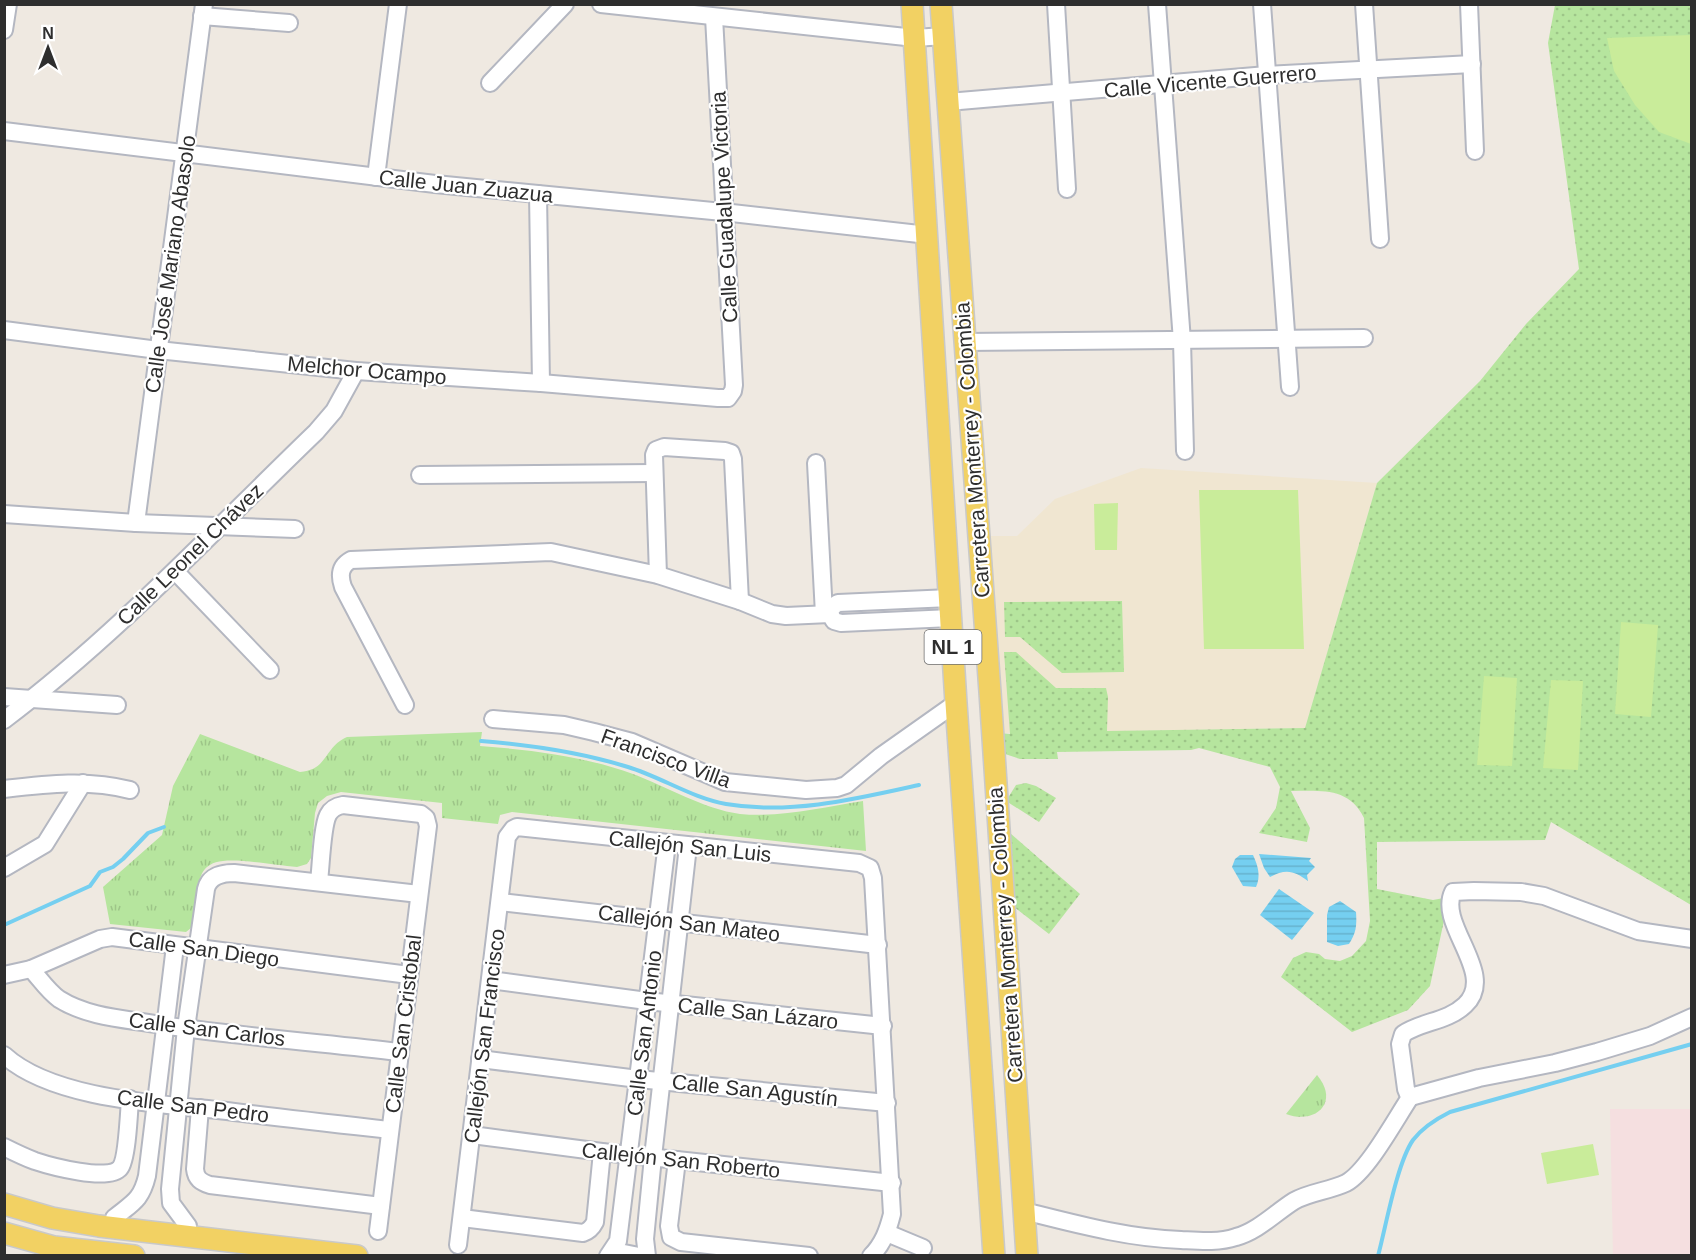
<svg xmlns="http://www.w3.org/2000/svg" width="1696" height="1260" font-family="Helvetica,sans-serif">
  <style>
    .education { fill: #f0e6d1 }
    .medical { fill: #f5dfe0 }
    .grass { fill: url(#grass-dots) }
    .park { fill: url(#park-tufts) }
    .pitch { fill: #c9ec9a }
    .water { fill: url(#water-rules) }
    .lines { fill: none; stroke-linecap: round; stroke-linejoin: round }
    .stream { stroke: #75cff0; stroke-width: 4 }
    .minor-casing { stroke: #b4b7c1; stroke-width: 20 }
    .major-casing { stroke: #c9c9c9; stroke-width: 24 }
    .minor { stroke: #fff; stroke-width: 16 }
    .major { stroke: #f2d163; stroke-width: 21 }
    .labels { text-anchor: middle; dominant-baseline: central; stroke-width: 4.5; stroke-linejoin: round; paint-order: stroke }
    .shield { fill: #fff; stroke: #6d6d6d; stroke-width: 1.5 }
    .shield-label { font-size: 20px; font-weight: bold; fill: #2e2e2e }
    .street-label { font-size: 21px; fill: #2e2e2e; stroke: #fff }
  </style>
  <defs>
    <pattern id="grass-dots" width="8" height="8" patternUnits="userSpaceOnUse" patternTransform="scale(1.5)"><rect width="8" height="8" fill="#b6e59e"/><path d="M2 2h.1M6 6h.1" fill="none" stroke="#9dc588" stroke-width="1.8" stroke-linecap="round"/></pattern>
    <pattern id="park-tufts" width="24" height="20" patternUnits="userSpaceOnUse" patternTransform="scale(1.5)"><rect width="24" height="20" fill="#b6e59e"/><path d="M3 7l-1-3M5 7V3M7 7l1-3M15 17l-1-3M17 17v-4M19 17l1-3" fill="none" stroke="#9dc588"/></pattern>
    <pattern id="water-rules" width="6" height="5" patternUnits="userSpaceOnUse" patternTransform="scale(1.5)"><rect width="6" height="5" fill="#75cff0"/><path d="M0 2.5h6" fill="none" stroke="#66b2ce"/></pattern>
  </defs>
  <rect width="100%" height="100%" fill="#efe9e1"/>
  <!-- education -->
  <polygon class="education" points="1141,468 1377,483 1305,728 1000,733 989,536 1017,536 1055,499"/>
  <!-- medical -->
  <polygon class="medical" points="1610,1109 1691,1109 1691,1255 1613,1255"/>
  <!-- grass -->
  <g class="grass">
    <path d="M1555,5H1691V905L1551,822L1545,840L1377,842V889L1433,900L1449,897L1430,986L1408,1010L1352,1032L1281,977L1293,958L1306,952L1319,954L1325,959L1340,961L1352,956L1366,941L1370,921L1364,818C1349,787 1321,791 1291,791L1310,828L1307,842L1259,833L1276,808L1280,787L1270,767L1199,748L1191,750L1057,752L1058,759H1020L1002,753L1000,733L1010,734L1004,652H1016L1056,688H1106L1108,697L1107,731L1305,728L1377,483L1480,381L1526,324L1579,269L1548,43Z"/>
    <polygon points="1122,601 1124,672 1062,673 1020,637 1005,637 1004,602"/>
    <polygon points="1026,783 1036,786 1056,798 1039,822 1006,801 1016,785"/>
    <polygon points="1010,833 1080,894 1049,934 1014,907"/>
  </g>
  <!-- park -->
  <g class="park">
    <path d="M482,732L480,746C533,750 583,756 633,774C667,787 704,809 740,814C781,818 823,807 863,801L866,851L512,812L500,815L498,824L442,818V803L341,792L327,796L318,803L315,813L311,858L307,864L297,867C275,865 243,859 223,861C181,865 211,918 186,932L110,924L103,887L162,835L173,786L200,734L300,772C328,770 324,747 347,737Z"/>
    <path d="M1317,1075C1340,1102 1316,1125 1286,1114Z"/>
  </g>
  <!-- pitch -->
  <g class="pitch">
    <polygon points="1691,35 1692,35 1691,144 1659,132 1635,105 1614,71 1607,38"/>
    <polygon points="1199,490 1298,490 1304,649 1204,649"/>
    <polygon points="1118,503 1117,550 1095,550 1094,504"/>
    <polygon points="1621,622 1658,625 1651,717 1615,714"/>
    <polygon points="1484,676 1517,678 1512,766 1477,765"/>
    <polygon points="1551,680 1583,681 1578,770 1543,768"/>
    <polygon points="1593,1144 1599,1175 1547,1184 1541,1153"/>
  </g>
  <!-- water -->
  <g class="water">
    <path d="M1259,854L1311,858L1309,861L1315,867L1307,875L1308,881C1295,871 1286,868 1270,877L1264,868Z"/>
    <path d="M1240,855H1253C1258,866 1261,876 1256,887L1243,886L1232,867L1235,859Z"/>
    <polygon points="1279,889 1314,913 1292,940 1260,915"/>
    <path d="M1340,901L1356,912C1357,926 1356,933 1349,944L1338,946L1327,942V915L1329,907Z"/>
  </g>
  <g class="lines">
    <!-- stream -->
    <g class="stream">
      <path d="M481,741C531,745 580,752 628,767C661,777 692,798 726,804C790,815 856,799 919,785"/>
      <polyline points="4,925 90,886 100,872 113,867 123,859 148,833 164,827"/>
      <path d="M1378,1256C1386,1226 1397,1163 1413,1140C1423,1127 1436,1119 1450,1112L1692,1044"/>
    </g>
    <defs>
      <g id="minor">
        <polyline points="601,4 915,38 944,36"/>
        <polyline points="1056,4 1067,189"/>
        <polyline points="1157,4 1182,341 1185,451"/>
        <polyline points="1262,4 1290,387"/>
        <polyline points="1364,4 1380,239"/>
        <polyline points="1469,4 1475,151"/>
        <polyline points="202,16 289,23"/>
        <polyline points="4,30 8,4"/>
        <polyline points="490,83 565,4"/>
        <polyline points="948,102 1267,75 1472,64"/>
        <polyline points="4,131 435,184 723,212 928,235"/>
        <polyline points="376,177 398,4"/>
        <polyline points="538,194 541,383"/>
        <polyline points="4,330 158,350 356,371 541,383 718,398 728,398 733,391 734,385 714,17"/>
        <polyline points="964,342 1364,338"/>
        <polyline points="816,463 824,614"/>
        <polyline points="420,475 654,473"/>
        <polyline points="4,514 136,523 295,529"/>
        <polyline points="136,523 204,4"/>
        <polyline points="175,571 270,670"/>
        <polyline points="658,575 654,455 656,450 664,447 725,451 731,453 733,459 740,601"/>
        <polyline points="830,614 832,607 838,603 950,598"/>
        <polyline points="830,614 834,621 841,623 951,618"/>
        <polyline points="4,697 117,705"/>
        <path d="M405,705L343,587C339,575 340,566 351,560L551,552L658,575L740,601L772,614L786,616L830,614"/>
        <polyline points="493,719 564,725 594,732 632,742 725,782 806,790 837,788 846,785 881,756 956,703"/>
        <path d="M4,720C117,635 214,530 316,432L334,411L356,371"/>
        <path d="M4,789C47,784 88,779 130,790"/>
        <polyline points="4,868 45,844 83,783"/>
        <path d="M319,881C321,866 322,827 328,815C331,809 337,806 343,805L421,814L426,818L428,826L378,1231"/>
        <polyline points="500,902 878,945"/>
        <path d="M1692,939L1638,931L1544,896L1521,892L1474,891L1453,892C1437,925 1498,974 1465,1005C1447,1022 1422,1021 1403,1034L1400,1044L1406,1089L1408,1094L1414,1096L1479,1078L1555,1063L1597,1052L1650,1036L1692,1017"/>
        <path d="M31,969C40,979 48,991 59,999C89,1018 128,1019 161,1025C240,1036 320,1043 399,1052"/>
        <polyline points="4,975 31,969 100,939 112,937 409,975"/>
        <polyline points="490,980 647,1001 883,1026"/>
        <path d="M4,1055C53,1100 163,1104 227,1111C281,1118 336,1124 390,1130"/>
        <polyline points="480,1059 638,1079 887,1103"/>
        <path d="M200,1108L195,1169C196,1179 201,1182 210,1185L381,1206"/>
        <polyline points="472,1135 602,1152 892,1183"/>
        <path d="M4,1147C14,1152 24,1157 35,1161C50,1166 109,1182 120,1168C127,1160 129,1113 130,1099"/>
        <polyline points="677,1160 669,1226 671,1237 681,1242 809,1256"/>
        <path d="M1024,1211C1076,1224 1127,1238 1181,1240C1199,1241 1218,1243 1236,1237C1258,1231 1275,1213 1294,1201C1310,1192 1329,1191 1346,1183C1368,1171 1396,1118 1411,1096"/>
        <path d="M462,1218L583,1233C589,1231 592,1228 595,1222L602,1152"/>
        <path d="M113,1228L114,1218C132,1203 141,1201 147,1176L175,946"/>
        <polyline points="887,1233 923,1248"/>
        <path d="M187,1236L188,1226L171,1203L170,1189L186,1028L206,889C209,876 222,873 234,873L419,894"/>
        <path d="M458,1245L507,837L513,829L517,827L859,863L870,868L873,878L892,1214C888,1230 883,1244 871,1256"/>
        <polyline points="608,1256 618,1241 667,843"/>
        <polyline points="609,1256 624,1253 639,1256"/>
        <polyline points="647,1256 645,1239 653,1157 688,846"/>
      </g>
      <g id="major">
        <polyline points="912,4 956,703 994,1256"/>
        <polyline points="941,4 990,692 1027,1256"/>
        <polyline points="4,1204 52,1218 99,1226 357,1256"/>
        <polyline points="4,1233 54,1247 134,1256"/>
      </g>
    </defs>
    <!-- minor casing -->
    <use href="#minor" class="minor-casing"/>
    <!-- major casing -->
    <use href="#major" class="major-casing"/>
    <!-- minor -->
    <use href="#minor" class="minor"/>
    <!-- major -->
    <use href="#major" class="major"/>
  </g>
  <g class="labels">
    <!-- shield labels -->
    <rect class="shield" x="924.5" y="630" width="57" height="34" rx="4.5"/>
    <g class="shield-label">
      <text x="953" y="647">NL 1</text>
    </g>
    <!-- street labels -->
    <g class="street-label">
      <text transform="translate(1210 81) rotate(-5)">Calle Vicente Guerrero</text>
      <text transform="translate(466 186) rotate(6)">Calle Juan Zuazua</text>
      <text transform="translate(724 207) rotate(-93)">Calle Guadalupe Victoria</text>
      <text transform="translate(170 264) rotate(-82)">Calle José Mariano Abasolo</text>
      <text transform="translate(367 370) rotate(5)">Melchor Ocampo</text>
      <text transform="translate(972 450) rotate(-94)">Carretera Monterrey - Colombia</text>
      <text transform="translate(190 554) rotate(-44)">Calle Leonel Chávez</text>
      <text transform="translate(666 758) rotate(20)">Francisco Villa</text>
      <text transform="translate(690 846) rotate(6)">Callejón San Luis</text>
      <text transform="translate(689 923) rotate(7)">Callejón San Mateo</text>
      <text transform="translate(1005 935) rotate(-94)">Carretera Monterrey - Colombia</text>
      <text transform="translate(204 949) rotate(8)">Calle San Diego</text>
      <text transform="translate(758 1013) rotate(6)">Calle San Lázaro</text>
      <text transform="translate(403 1024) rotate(-83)">Calle San Cristobal</text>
      <text transform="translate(207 1029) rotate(7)">Calle San Carlos</text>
      <text transform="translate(644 1033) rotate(-83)">Calle San Antonio</text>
      <text transform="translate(484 1036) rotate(-83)">Callejón San Francisco</text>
      <text transform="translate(755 1090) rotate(6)">Calle San Agustín</text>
      <text transform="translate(193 1106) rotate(7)">Calle San Pedro</text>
      <text transform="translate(681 1160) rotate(6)">Callejón San Roberto</text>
    </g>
  </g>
  <!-- border -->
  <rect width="1696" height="1260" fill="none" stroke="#2e2e2e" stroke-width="12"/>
  <!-- north arrow -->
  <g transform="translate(48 48)" stroke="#ffffff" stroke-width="4.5" paint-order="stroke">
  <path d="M0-4.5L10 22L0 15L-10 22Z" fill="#2e2e2e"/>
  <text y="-9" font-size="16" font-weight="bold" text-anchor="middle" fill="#2e2e2e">N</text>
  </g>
</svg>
